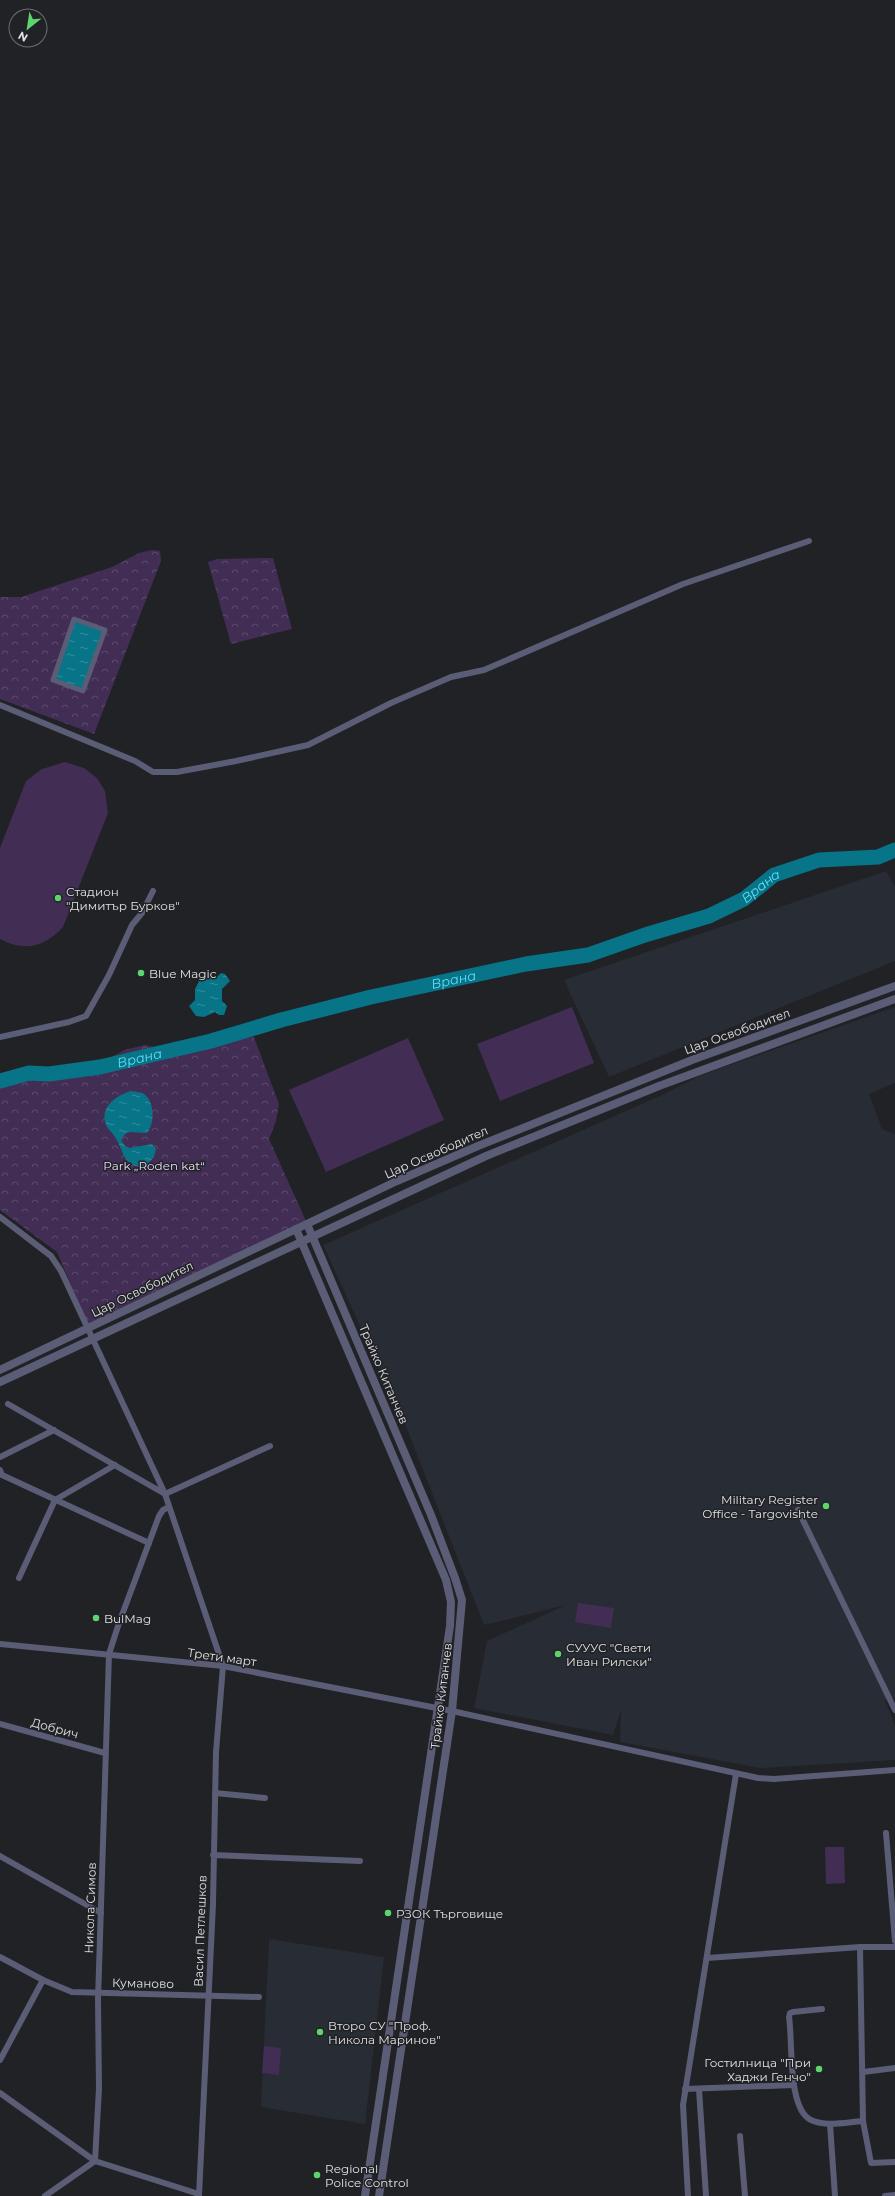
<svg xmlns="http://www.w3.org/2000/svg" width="895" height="2196" font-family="Montserrat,sans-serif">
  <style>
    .built { fill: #282c34 }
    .park { fill: url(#park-crowns) }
    .pitch { fill: #422d55 }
    .water { fill: url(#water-ripples) }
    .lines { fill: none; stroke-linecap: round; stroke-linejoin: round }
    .river { stroke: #077488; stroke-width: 15 }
    .pedestrian { stroke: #5b5c75; stroke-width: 5 }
    .minor { stroke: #5b5c75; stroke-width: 6 }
    .tertiary { stroke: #5b5c75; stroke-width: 8 }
    .poi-dot { fill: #5ed56c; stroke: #202225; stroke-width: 1.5 }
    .labels { text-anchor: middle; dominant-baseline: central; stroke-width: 3; stroke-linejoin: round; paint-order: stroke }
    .poi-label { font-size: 12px; fill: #dfe0e2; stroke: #202225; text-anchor: start }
    .street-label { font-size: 12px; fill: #dfe0e2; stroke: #202225 }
    .park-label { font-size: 12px; fill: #e7d7f8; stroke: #202225 }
    .water-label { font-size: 13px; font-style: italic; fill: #5ee0fd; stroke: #202225 }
  </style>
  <defs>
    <pattern id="park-crowns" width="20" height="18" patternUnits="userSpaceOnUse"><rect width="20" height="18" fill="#422d55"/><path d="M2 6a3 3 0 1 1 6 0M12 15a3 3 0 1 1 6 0" fill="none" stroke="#5d4b6d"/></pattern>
    <pattern id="water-ripples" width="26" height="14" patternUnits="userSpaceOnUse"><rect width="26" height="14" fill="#077488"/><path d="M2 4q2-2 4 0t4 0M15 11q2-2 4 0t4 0" fill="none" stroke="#378e9e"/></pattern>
  </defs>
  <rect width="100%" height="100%" fill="#202225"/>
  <!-- built -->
  <g class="built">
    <polygon points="886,871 895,886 895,961 609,1077 564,980"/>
    <polygon points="895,1007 895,1083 869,1094 882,1129 895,1134 895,1698 885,1700 895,1726 895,1760 760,1768 620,1742 621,1710 613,1735 474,1708 487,1641 566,1605 484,1625 405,1424 323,1245 662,1095 704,1074"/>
    <polygon points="269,1939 384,1957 365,2124 261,2107"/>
  </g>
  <!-- park -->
  <g class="park">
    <polygon points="152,550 160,551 161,561 94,734 0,699 0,597 21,597 112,567 139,553"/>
    <polygon points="273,558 292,629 231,644 208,562 217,559"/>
    <polygon points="252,1032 279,1104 276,1121 269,1139 306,1221 88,1325 57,1252 0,1210 0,1080 30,1076 69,1076 107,1060 124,1050 145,1045 164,1049"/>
  </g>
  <!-- pitch -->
  <g class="pitch">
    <path d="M65,762L84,768L97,778L105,791L108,813L63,927C45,947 24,952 0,939V848L26,781L42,769Z"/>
    <polygon points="572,1007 594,1063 500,1101 477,1044"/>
    <polygon points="408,1038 444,1120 326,1172 289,1090"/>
    <polygon points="578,1603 614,1608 611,1628 575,1622"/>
    <polygon points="825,1847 844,1847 845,1883 826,1884"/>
    <polygon points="264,2046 281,2048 279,2075 262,2073"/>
  </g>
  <!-- water -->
  <g class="water">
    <polygon points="75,621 103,631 82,689 55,679"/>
    <polygon points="221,973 225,974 230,981 222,989 222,1001 227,1006 224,1015 219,1015 215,1012 204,1017 196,1016 189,1006 195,1000 195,989 201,977 218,976"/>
    <path d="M131,1091C135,1092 141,1092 144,1094C155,1102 155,1124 147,1133L130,1132L125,1134L121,1140L125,1146L130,1148L152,1144L156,1149L154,1157L145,1167C122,1167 125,1152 115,1137C113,1133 109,1130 107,1127C98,1108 115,1096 131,1091Z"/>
  </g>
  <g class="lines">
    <!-- river -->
    <path class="river" id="s1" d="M0,1081L29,1073L49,1074L100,1067L211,1041L281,1020L371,997L526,964L588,955L645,935L709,916L744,899L774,875L819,860L878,857L895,850"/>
    <!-- pedestrian -->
    <polygon class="pedestrian" points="74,619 105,630 83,691 53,680"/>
    <!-- minor -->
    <g class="minor">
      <polyline points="0,705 135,761 153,772 177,772 236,761 308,745 391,703 451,677 484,670 683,584 809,541"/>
      <polyline points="0,1037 69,1022 86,1016 109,975 132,925 142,913 153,891"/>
      <polyline points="0,1217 51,1256 61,1271 165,1494 223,1666 216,1752 213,1904 199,2196"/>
      <polyline points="8,1404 165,1494 270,1446"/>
      <polyline points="0,1457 54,1430"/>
      <polyline points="0,1470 2,1475 149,1543"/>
      <polyline points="798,1510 895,1710"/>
      <polyline points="19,1578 55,1500 115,1465"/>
      <polyline points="0,1644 223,1666 452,1711 758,1778 774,1779 895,1770"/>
      <polyline points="0,1724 105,1753"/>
      <polyline points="215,1793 265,1798"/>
      <polyline points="886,1833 895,1941"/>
      <polyline points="213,1855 360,1861"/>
      <polyline points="0,1856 101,1913"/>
      <polyline points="860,1947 863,2121 871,2163 895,2162"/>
      <polyline points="0,1957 43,1980 72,1992 259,1997"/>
      <polyline points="707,1958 860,1947 895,1947"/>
      <path d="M822,2009L793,2012L790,2013L789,2017C793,2040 787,2109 811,2120C826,2127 847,2122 863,2121"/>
      <polyline points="0,2060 43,1980"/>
      <polyline points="863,2072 895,2068"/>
      <polyline points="685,2089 794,2085"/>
      <polyline points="699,2089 706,2196"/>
      <polyline points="0,2093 95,2161 199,2194"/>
      <polyline points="830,2124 835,2196"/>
      <polyline points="740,2136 745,2196"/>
      <polyline points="45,2196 95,2161 99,2088 98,2000 109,1654 119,1623 159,1516 163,1510 169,1507"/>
      <polyline points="688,2196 683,2105 736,1774"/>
      <polyline points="885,2196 895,2195"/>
    </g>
    <!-- tertiary -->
    <g class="tertiary">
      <polyline points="307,1224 431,1515 455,1578 462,1600 452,1711 379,2196"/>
      <polyline points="296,1229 446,1580 451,1602 450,1626 365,2196"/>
      <polyline points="0,1370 397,1181 478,1146 692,1060 895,986"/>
      <polyline points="0,1382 486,1156 659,1086 895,999"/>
    </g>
  </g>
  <!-- markers -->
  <g class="poi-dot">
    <circle cx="58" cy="898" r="4"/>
    <circle cx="141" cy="973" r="4"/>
    <circle cx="826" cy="1506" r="4"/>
    <circle cx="96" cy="1618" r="4"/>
    <circle cx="558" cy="1654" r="4"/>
    <circle cx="388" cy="1913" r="4"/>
    <circle cx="320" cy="2032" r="4"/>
    <circle cx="819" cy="2069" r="4"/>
    <circle cx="317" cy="2175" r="4"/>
  </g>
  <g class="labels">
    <!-- poi labels -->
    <g class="poi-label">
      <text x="66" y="891">Стадион<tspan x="66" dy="14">"Димитър Бурков"</tspan></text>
      <text x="149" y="973">Blue Magic</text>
      <text x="818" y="1499" text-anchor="end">Military Register<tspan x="818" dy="14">Office - Targovishte</tspan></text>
      <text x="104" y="1618">BulMag</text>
      <text x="566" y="1647">СУУУС "Свети<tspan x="566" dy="14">Иван Рилски"</tspan></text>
      <text x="396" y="1913">РЗОК Търговище</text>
      <text x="328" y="2025">Второ СУ "Проф.<tspan x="328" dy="14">Никола Маринов"</tspan></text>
      <text x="811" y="2062" text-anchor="end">Гостилница "При<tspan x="811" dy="14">Хаджи Генчо"</tspan></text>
      <text x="325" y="2168">Regional<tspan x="325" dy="14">Police Control</tspan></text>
    </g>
    <!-- street labels -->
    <g class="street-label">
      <text transform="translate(737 1031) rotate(-20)">Цар Освободител</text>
      <text transform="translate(436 1152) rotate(-24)">Цар Освободител</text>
      <text transform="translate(142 1289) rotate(-26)">Цар Освободител</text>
      <text transform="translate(384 1374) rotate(67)">Трайко Китанчев</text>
      <text transform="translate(222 1657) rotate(8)">Трети март</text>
      <text transform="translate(441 1696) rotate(-83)">Трайко Китанчев</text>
      <text transform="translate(55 1728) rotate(15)">Добрич</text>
      <text transform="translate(90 1908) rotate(-88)">Никола Симов</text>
      <text transform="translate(200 1931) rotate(-88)">Васил Петлешков</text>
      <text transform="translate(143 1983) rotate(1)">Куманово</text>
    </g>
    <!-- park labels -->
    <g class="park-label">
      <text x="154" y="1165">Park „Roden kat“</text>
    </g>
    <!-- water labels -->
    <g class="water-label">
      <text stroke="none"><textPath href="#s1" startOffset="790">Врана</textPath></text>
      <text stroke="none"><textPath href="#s1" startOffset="466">Врана</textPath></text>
      <text stroke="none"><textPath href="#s1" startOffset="142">Врана</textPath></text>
    </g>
  </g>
  <!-- north arrow -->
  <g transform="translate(28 28) rotate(210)"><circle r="19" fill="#202225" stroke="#6c6e71"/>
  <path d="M0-3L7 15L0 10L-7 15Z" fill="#5ed56c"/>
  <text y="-6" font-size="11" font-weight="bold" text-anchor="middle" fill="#dfe0e2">N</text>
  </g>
</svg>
